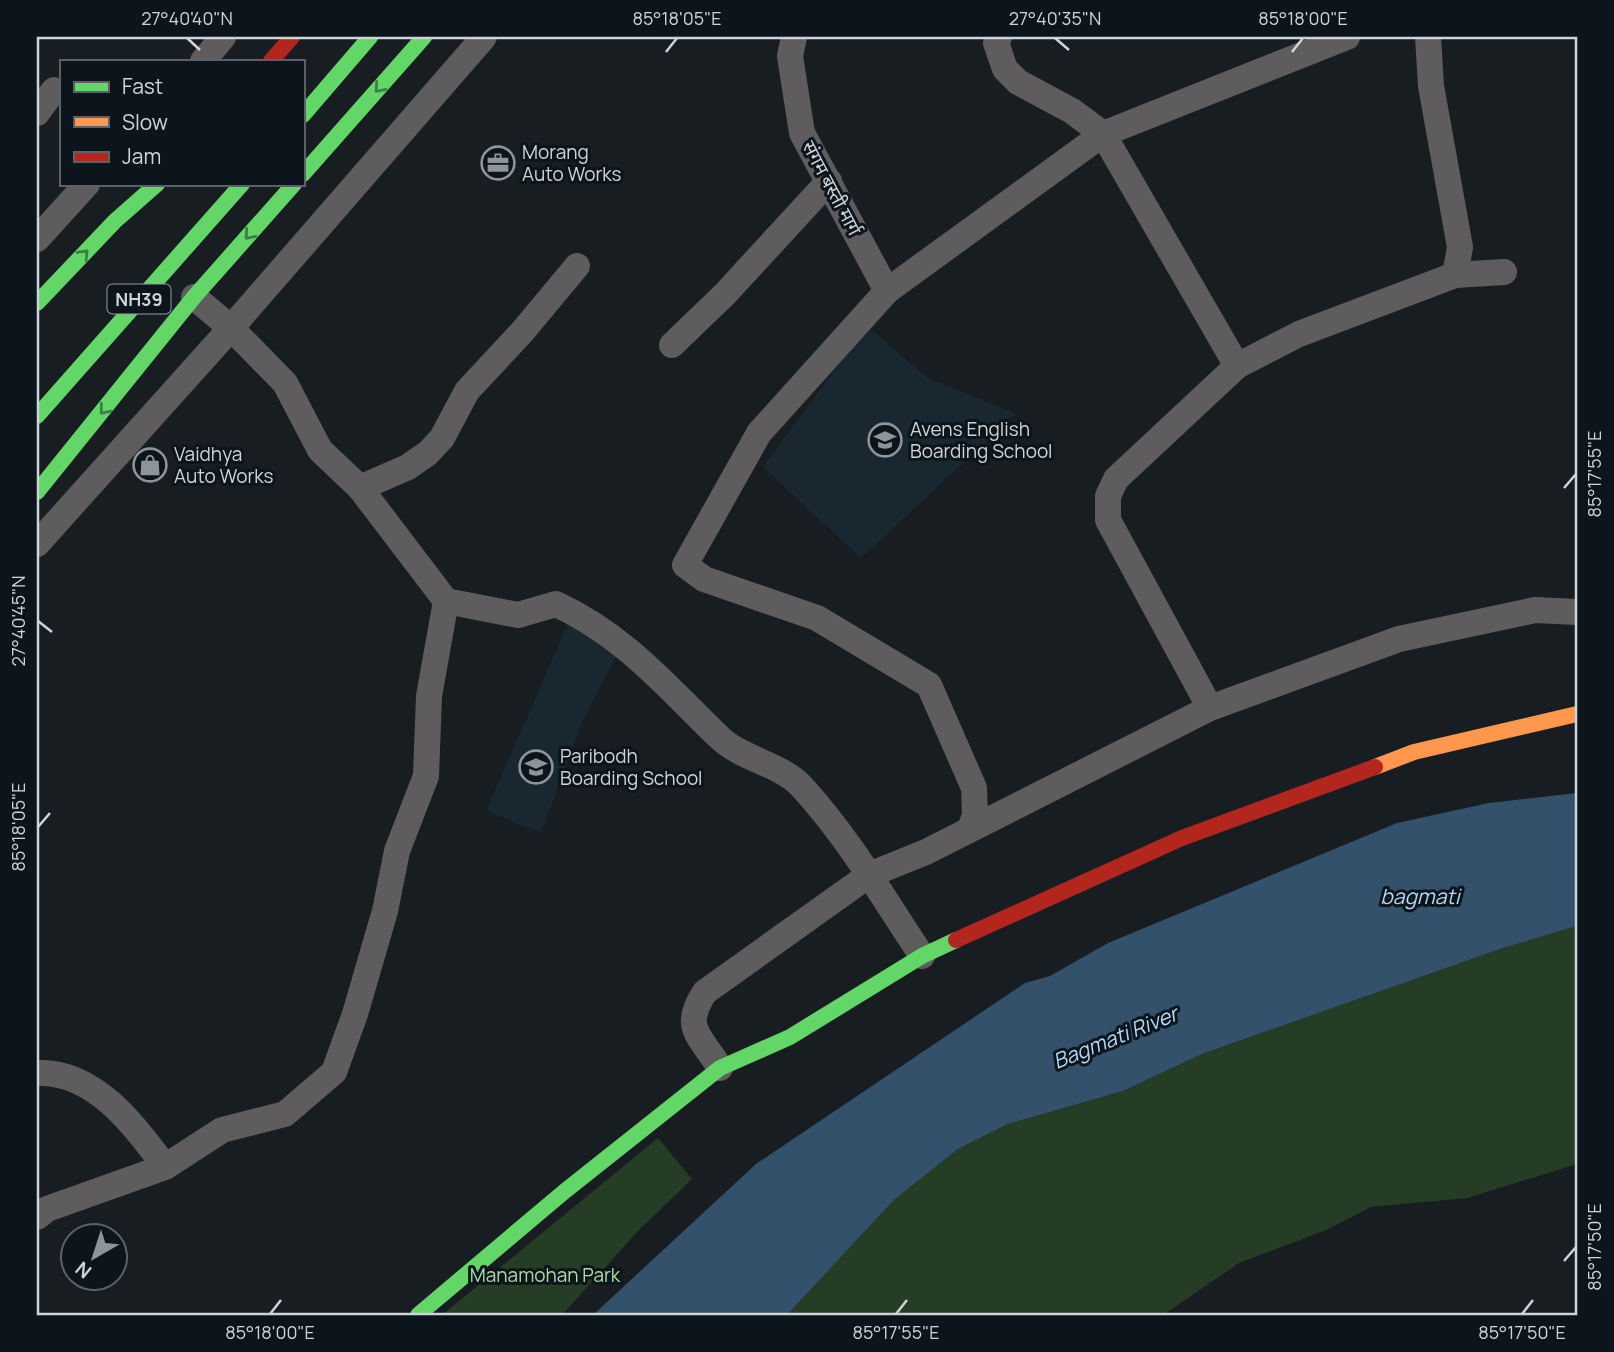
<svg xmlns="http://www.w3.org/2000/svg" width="1614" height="1352" font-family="Manrope,'Noto Sans Devanagari',sans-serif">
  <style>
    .built { fill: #192731 }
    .green { fill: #253d25 }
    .water { fill: #33516b }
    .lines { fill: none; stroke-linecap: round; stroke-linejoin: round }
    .street { stroke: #5e5c5d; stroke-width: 26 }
    .fast { stroke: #63d668; stroke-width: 16 }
    .slow { stroke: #ff974d; stroke-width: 16 }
    .jam { stroke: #b3261e; stroke-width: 16 }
    .oneway { stroke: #3c7f46 }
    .ticks { fill: none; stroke: #ced4d9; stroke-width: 2.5 }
    .labels { text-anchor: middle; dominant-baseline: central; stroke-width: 6; stroke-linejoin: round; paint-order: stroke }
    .shield { fill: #0c151c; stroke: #949ba0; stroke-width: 2 }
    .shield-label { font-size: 18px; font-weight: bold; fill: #ced4d9 }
    .poi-label { font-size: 19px; fill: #ced4d9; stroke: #0c151c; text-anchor: start }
    .street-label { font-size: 19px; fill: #ced4d9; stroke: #0c151c }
    .park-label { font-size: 19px; fill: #aadba5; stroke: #0c151c }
    .water-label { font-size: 21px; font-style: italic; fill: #b6d7f4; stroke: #0c151c }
    .neatline { fill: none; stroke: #ced4d9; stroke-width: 2.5 }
    .ticks-label { font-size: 18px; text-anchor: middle; fill: #ced4d9 }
  </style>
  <rect width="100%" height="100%" fill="#181d22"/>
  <!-- built -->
  <g class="built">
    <polygon points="867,326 928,378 1016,414 861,558 763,467"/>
    <polygon points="570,619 618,653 582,722 541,833 486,811"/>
  </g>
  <!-- green -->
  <g class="green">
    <polygon points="1577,926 1577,1164 1467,1198 1371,1207 1326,1230 1239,1263 1163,1315 787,1315 894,1200 958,1149 1008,1124 1123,1091 1202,1054 1503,948"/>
    <polygon points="658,1138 692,1179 638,1231 562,1315 442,1315"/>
  </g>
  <!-- water -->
  <polygon class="water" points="1577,793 1577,926 1503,948 1202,1054 1123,1091 1008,1124 958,1149 894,1200 787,1315 593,1315 756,1164 1025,983 1050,976 1108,943 1397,823 1489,803"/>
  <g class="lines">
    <!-- street -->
    <g class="street">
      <polyline points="794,37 790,56 802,133 887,291"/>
      <polyline points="999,37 996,43 1005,69 1018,82 1072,111 1103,134 1237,366"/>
      <polyline points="1428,37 1431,86 1460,247 1455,275"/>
      <polyline points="203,61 223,37"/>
      <polyline points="37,113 54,90"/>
      <polyline points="37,239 87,184"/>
      <path d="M194,297L231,328L285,383L320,450L360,488L446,601L518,615L556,604C625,636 666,686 720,738C742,759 781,764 802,787C848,837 884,899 922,956"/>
      <polyline points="672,345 725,294 829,181"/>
      <polyline points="360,488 408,467 428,453 442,438 467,391 522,332 577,266"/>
      <polyline points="37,544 231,328 484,37"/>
      <polyline points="1210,708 1108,520 1108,496 1116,479 1237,366 1299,334 1455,275 1504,272"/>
      <polyline points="970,829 975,815 974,788 929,685 817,618 704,579 685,565 759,433 887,291 1103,134 1347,37"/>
      <path d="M720,1068C700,1035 681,1028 705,992L869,875L926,852L1210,708L1399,639L1535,610L1577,612"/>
      <path d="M37,1073C93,1070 135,1125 165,1167"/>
      <polyline points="37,1217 47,1209 165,1167 222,1130 285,1114 334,1072 355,1014 385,911 397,851 426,776 429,696 446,601"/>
    </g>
    <!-- fast -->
    <g class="fast">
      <polyline points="303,115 370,37"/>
      <polyline points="303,174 424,37"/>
      <polyline points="37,303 115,221 157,184"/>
      <polyline points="37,416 242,184"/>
      <polyline points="37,492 194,297 294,184"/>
      <polyline points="418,1315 565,1191 720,1068 790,1037 922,956 956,940"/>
    </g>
    <!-- slow -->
    <polyline class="slow" points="1375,767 1414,752 1577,714"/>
    <!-- jam -->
    <g class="jam">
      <polyline points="271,61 292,37"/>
      <polyline points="956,940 1182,838 1375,767"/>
    </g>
  </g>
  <!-- one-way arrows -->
  <defs><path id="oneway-chevron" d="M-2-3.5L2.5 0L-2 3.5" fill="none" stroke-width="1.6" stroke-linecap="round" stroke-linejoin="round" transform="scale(1.75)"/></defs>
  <g class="oneway">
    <use href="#oneway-chevron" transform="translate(379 88) rotate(131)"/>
    <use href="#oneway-chevron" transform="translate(249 235) rotate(131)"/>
    <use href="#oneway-chevron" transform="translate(84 254) rotate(-47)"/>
    <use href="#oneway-chevron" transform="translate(104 410) rotate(129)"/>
  </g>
  <!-- ticks -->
  <path class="ticks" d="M187,38L200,50M1055,38L1069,50M666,52L677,38M1292,52L1303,38M1564,488L1576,474M38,621L52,632M38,827L50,813M1564,1261L1576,1247M270,1314L281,1300M896,1314L907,1300M1522,1314L1533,1300"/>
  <!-- icons -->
  <defs>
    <symbol id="office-ring" viewBox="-11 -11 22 22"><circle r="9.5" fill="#0c151c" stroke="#8e9499" stroke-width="1.5"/><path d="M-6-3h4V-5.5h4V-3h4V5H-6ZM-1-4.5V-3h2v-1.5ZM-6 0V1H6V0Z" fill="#8e9499"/></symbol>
    <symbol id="school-ring" viewBox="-11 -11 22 22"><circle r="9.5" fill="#0c151c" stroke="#8e9499" stroke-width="1.5"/><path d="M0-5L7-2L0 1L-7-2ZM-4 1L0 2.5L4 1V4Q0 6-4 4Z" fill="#8e9499"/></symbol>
    <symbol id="shop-ring" viewBox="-11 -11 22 22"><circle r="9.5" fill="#0c151c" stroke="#8e9499" stroke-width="1.5"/><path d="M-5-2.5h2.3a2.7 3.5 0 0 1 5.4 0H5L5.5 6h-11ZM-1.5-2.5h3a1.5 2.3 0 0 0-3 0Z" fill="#8e9499"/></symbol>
  </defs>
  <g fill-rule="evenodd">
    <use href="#office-ring" x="479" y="144" width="38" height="38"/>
    <use href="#school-ring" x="866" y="421" width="38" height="38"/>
    <use href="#shop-ring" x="131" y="446" width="38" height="38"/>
    <use href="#school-ring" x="517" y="748" width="38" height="38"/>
  </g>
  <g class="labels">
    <!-- shield labels -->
    <rect class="shield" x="107.5" y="284.5" width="63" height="29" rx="5"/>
    <g class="shield-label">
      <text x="139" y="299">NH39</text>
    </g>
    <!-- poi labels -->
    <g class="poi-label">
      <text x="522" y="152">Morang<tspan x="522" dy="22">Auto Works</tspan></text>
      <text x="910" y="429">Avens English<tspan x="910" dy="22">Boarding School</tspan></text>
      <text x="174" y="454">Vaidhya<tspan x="174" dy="22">Auto Works</tspan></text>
      <text x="560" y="756">Paribodh<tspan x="560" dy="22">Boarding School</tspan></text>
    </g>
    <!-- street labels -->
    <g class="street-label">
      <text transform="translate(832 188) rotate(62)">संगम बस्ती मार्ग</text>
    </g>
    <!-- park labels -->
    <g class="park-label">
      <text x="545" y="1275">Manamohan Park</text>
    </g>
    <!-- water labels -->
    <g class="water-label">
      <text x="1420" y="896">bagmati</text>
      <text transform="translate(1115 1037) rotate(-22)">Bagmati River</text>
    </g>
  </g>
  <!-- border -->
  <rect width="1614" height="1352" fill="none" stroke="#0c151c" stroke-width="77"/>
  <!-- legend -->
  <rect x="60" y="60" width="245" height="126" fill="#0c151c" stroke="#5a6168" stroke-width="2"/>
  <rect x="74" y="82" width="35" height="10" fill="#63d668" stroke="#5a6168" stroke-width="2"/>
  <text x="122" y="94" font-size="21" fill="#ced4d9">Fast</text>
  <rect x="74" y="117" width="35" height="10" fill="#ff974d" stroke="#5a6168" stroke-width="2"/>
  <text x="122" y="130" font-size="21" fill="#ced4d9">Slow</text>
  <rect x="74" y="152" width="35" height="10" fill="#b3261e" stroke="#5a6168" stroke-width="2"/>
  <text x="122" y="164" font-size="21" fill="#ced4d9">Jam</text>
  <!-- north arrow -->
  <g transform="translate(94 1257) rotate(219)"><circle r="33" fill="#0c151c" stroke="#5a6168" stroke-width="2"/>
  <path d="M0-5L12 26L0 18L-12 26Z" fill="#8e9499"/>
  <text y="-10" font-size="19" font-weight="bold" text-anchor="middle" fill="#ced4d9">N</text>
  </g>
  <rect x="38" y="38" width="1538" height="1276" class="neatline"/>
  <g class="ticks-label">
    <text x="187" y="25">27°40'40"N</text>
    <text x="677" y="25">85°18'05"E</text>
    <text x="1055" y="25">27°40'35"N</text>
    <text x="1303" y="25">85°18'00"E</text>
    <text transform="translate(1595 474) rotate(-90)" y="6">85°17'55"E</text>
    <text transform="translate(19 621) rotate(-90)" y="6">27°40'45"N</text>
    <text transform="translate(19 827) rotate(-90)" y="6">85°18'05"E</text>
    <text transform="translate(1595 1247) rotate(-90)" y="6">85°17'50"E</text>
    <text x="270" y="1339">85°18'00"E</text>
    <text x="896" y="1339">85°17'55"E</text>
    <text x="1522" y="1339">85°17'50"E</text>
  </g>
</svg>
